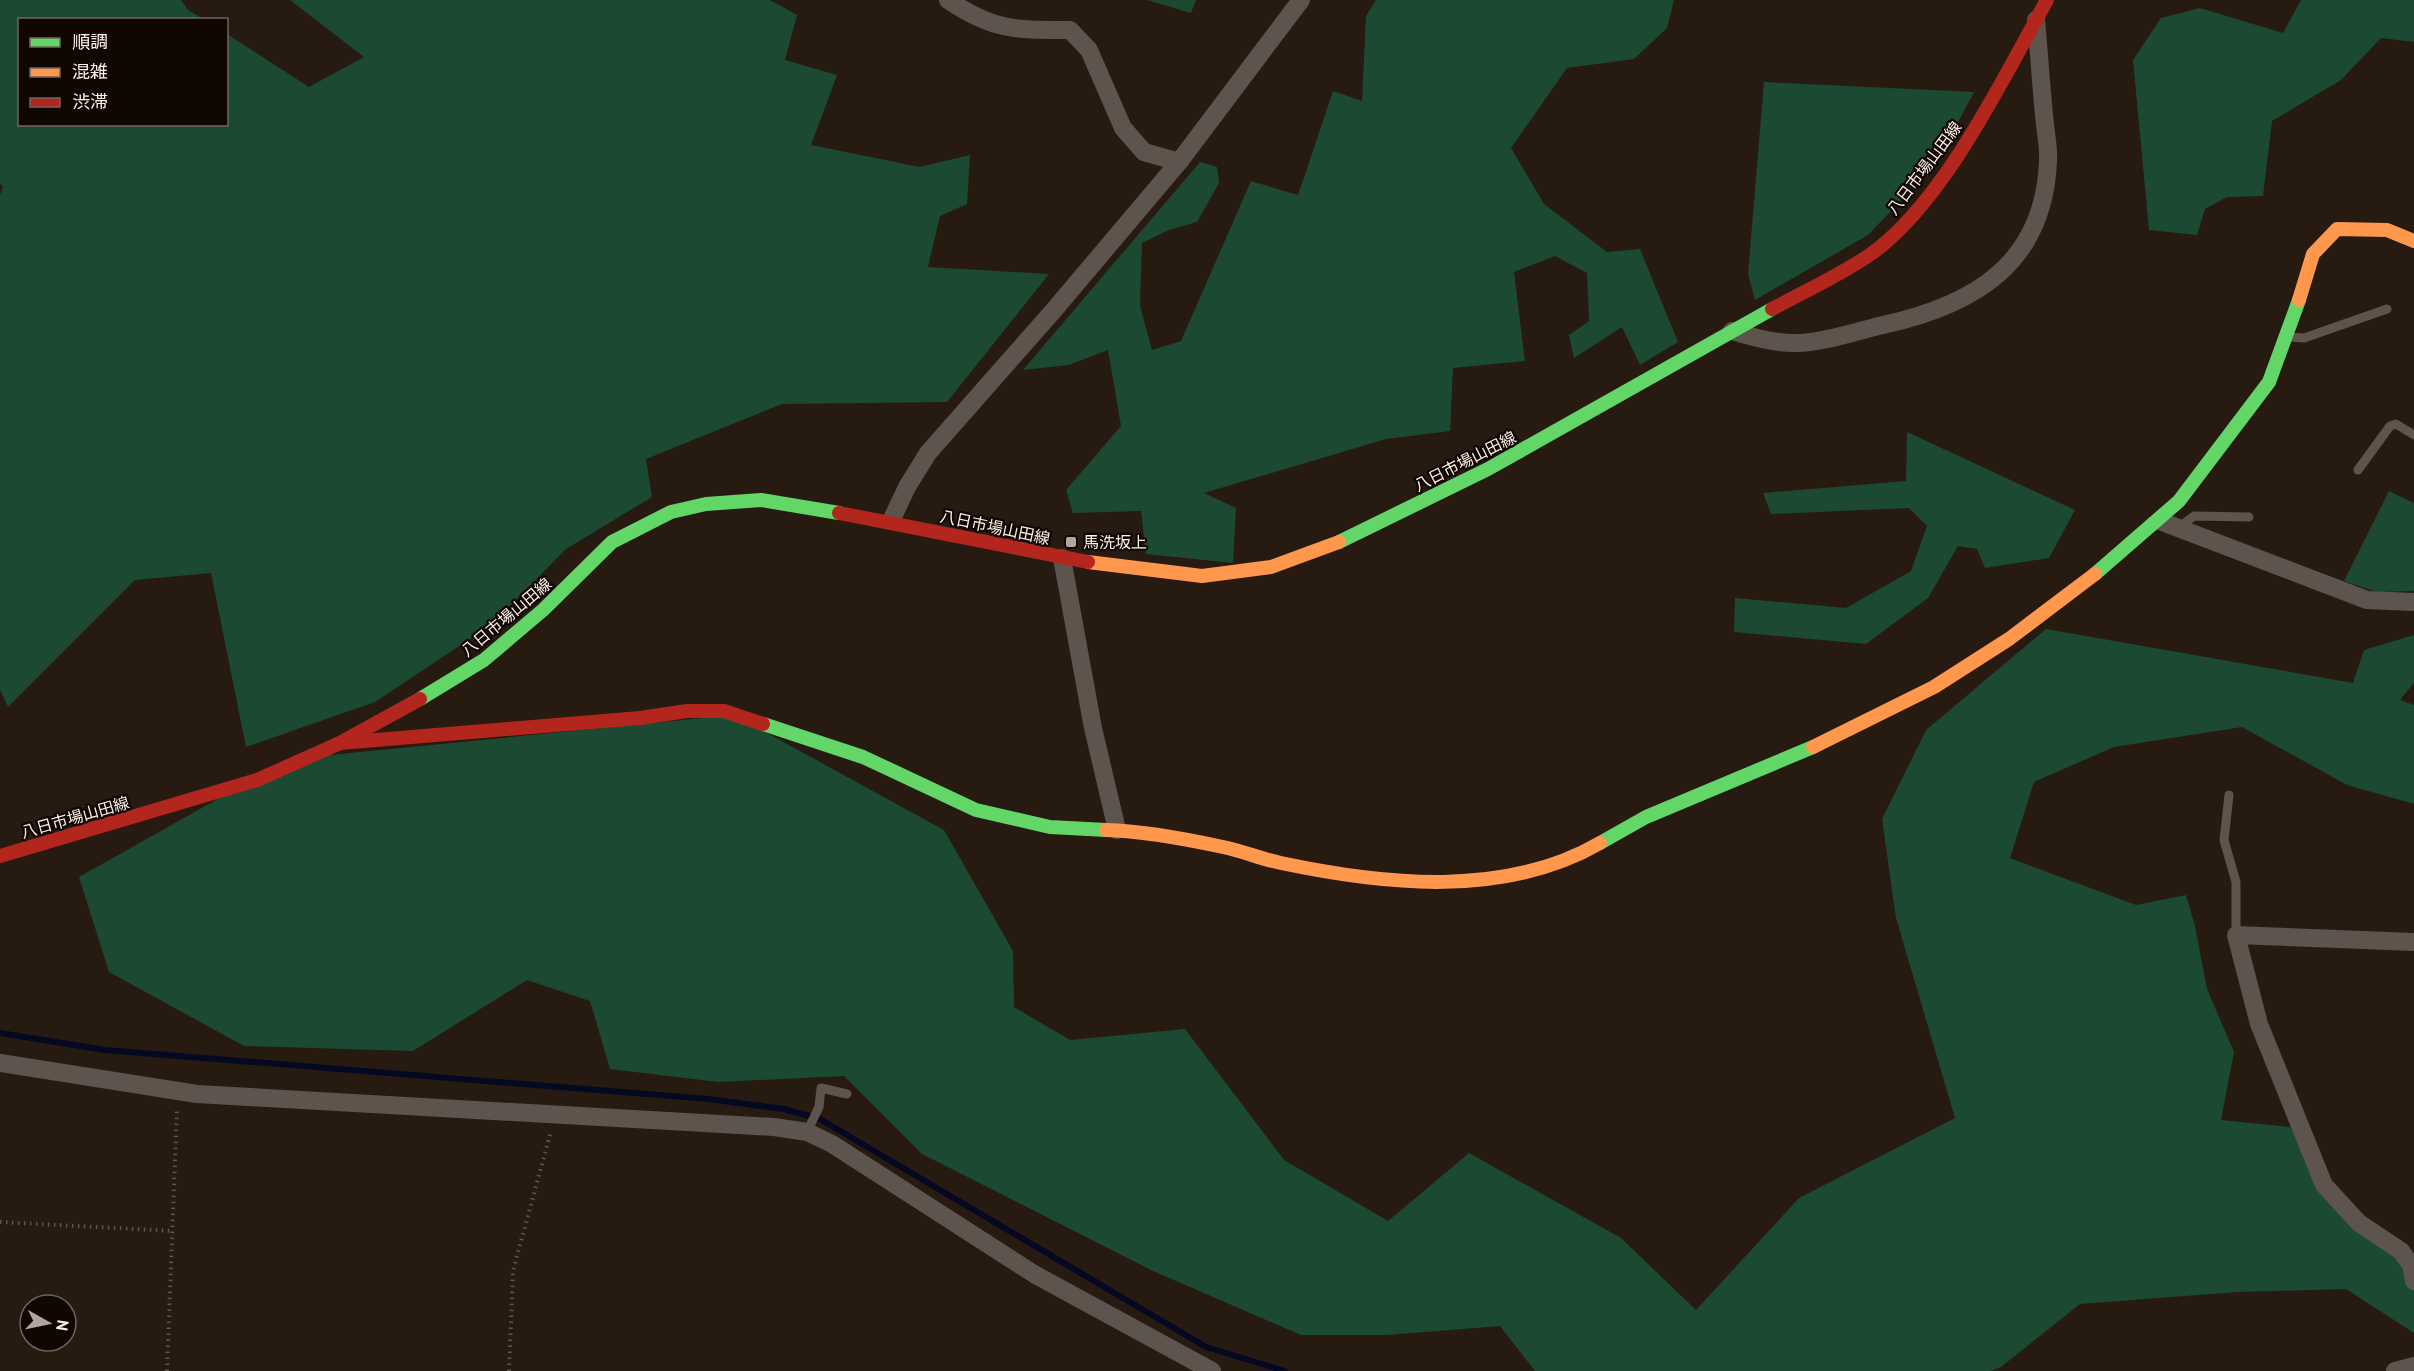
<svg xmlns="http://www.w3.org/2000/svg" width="2414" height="1371" font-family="'PT Sans','Noto Sans JP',sans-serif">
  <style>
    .forest { fill: #1c4932 }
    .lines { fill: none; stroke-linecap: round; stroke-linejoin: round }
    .stream { stroke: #040822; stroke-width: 6 }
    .path { stroke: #5f5650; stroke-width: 4; stroke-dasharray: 1.5 4.5; stroke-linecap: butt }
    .lane { stroke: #5d544d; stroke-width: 9 }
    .street { stroke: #5d544d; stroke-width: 18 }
    .fast { stroke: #63d668; stroke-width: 14 }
    .slow { stroke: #ff974d; stroke-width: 14 }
    .jam { stroke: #b3261e; stroke-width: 14 }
    .poi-dot { fill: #b3a59d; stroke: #100602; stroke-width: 2 }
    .labels { text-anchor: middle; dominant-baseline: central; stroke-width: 4.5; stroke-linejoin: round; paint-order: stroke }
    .street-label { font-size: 16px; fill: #fef0e8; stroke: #100602 }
    .poi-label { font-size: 16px; fill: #fef0e8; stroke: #100602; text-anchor: start }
  </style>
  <rect width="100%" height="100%" fill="#271a11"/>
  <!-- forest -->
  <g class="forest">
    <polygon points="0,0 181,0 188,10 203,19 20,20 20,124 226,124 227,34 309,87 364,57 290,0 770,0 797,15 785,60 837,75 811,145 920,167 970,155 967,204 940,216 928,267 1049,274 947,402 782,404 646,459 652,497 566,549 491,625 375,702 246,747 211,573 135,580 8,707 0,690 0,195 3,186 0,184"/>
    <polygon points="1147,0 1196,0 1191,13"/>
    <polygon points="1376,0 1674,0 1667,28 1634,59 1567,68 1511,148 1544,204 1607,252 1640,249 1678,342 1640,365 1622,327 1574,358 1569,335 1589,321 1587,273 1555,256 1514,272 1525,361 1453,368 1450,431 1386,439 1204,493 1236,508 1233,563 1146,554 1141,511 1073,513 1066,490 1121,426 1108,350 1069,365 1023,370 1200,162 1217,167 1219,183 1197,222 1169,230 1142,243 1140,306 1152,350 1181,341 1251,181 1298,195 1333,91 1362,101 1366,16"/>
    <polygon points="2301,0 2414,0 2414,42 2381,38 2341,80 2272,121 2263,196 2227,197 2205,209 2197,235 2149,230 2133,60 2161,18 2200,8 2283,33"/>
    <polygon points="1764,82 1974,92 1952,134 1921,180 1868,235 1755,300 1748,274"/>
    <polygon points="1907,432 2075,510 2049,558 1985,568 1977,549 1958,546 1928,598 1866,644 1734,632 1735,598 1846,608 1911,571 1927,526 1909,508 1771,514 1763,493 1906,481"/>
    <polygon points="2389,491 2414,503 2414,591 2377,592 2344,581"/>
    <polygon points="2046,629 2353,683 2364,650 2414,635 2414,683 2400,700 2414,705 2414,804 2347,785 2242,727 2114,747 2034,782 2010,858 2136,905 2186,895 2195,926 2207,989 2234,1052 2221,1120 2290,1127 2356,1212 2414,1265 2414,1333 2346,1289 2238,1292 2080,1304 2001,1367 1991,1371 1535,1371 1500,1326 1387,1335 1301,1335 1153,1271 922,1154 844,1076 718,1082 610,1069 590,1001 527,980 413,1051 244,1046 109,972 79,877 289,759 734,715 944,830 1013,951 1014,1007 1070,1040 1185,1029 1284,1160 1388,1221 1469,1153 1621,1238 1696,1310 1799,1198 1955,1118 1896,918 1882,819 1926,730"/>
  </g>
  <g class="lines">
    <!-- stream -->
    <polyline class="stream" points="0,1033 105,1050 708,1099 784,1109 820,1119 1206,1347 1285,1371"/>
    <!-- path -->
    <g class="path">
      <polyline points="0,1222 173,1231"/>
      <polyline points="167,1371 177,1108"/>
      <polyline points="509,1371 513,1271 551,1131"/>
    </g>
    <!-- lane -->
    <g class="lane">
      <polyline points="2290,337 2304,338 2387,309"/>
      <polyline points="2358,470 2390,426 2396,424 2414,435"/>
      <polyline points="2178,528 2194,516 2249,517"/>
      <polyline points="2229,795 2224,840 2236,882 2236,935"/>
      <polyline points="807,1132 819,1107 821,1088 847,1094"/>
    </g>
    <!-- street -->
    <g class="street">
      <path d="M948,0C994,31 1016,30 1070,30L1089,50L1123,128L1144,152L1179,162"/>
      <path d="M1732,331C1753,337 1777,344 1799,343C1826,342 1857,331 1883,325C1975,305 2044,263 2048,161C2049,146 2045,130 2044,115C2041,84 2039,52 2036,20"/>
      <polyline points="891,521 907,487 928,453 1054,310 1179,162 1301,0"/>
      <polyline points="2160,521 2367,600 2414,602"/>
      <polyline points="1062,558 1093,728 1117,830"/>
      <polyline points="2414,942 2236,935 2259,1024 2324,1185 2359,1223 2401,1251 2411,1265 2414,1281"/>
      <polyline points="0,1063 197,1094 774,1127 807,1132 832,1144 1034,1274 1212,1371"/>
      <polyline points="2395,1371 2414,1366"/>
    </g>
    <!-- fast -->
    <g class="fast">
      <polyline points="1339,542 1488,469 1772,309"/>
      <polyline points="2095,574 2179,501 2269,382 2299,300"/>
      <polyline points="420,699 484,660 543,610 612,542 671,512 706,504 761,500 839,513"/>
      <polyline points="763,724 863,757 976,810 1050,827 1106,830"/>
      <polyline points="1600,843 1646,817 1813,747"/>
    </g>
    <!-- slow -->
    <g class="slow">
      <polyline points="2299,300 2313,254 2337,229 2387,230 2414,241"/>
      <polyline points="1088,562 1202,576 1271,567 1339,542"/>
      <polyline points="1813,747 1934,687 2009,639 2095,574"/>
      <path d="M1106,830C1144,831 1186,839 1223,847C1243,851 1261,859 1281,863C1385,885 1505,898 1600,843"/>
    </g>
    <!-- jam -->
    <g class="jam">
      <path d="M1772,309C1804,292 1838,276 1868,256C1943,205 2003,78 2047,0"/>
      <polyline points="839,513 1088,562"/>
      <polyline points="340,743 640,718 687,711 724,711 763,724"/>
      <polyline points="0,856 257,780 340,743 420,699"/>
    </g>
  </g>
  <!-- markers -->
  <rect class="poi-dot" x="1065" y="536" width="12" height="12" rx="3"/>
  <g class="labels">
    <!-- street labels -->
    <g class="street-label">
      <text transform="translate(1924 168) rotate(-53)">八日市場山田線</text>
      <text transform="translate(1465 461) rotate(-27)">八日市場山田線</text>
      <text transform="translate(995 527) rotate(12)">八日市場山田線</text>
      <text transform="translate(506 617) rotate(-40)">八日市場山田線</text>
      <text transform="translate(75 817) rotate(-16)">八日市場山田線</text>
    </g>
    <!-- poi labels -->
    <g class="poi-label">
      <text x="1083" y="542">馬洗坂上</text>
    </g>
  </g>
  <!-- legend -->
  <rect x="18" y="18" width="210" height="108" fill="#100602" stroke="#6f645e" stroke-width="1.5"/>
  <rect x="30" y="38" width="30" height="9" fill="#63d668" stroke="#6f645e" stroke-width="1.5"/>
  <text x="72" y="48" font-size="18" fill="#fef0e8">順調</text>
  <rect x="30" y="68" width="30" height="9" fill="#ff974d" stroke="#6f645e" stroke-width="1.5"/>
  <text x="72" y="78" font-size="18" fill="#fef0e8">混雑</text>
  <rect x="30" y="98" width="30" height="9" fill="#b3261e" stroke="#6f645e" stroke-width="1.5"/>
  <text x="72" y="108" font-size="18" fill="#fef0e8">渋滞</text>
  <!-- north arrow -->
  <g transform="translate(48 1323) rotate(99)"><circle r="28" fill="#100602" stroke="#6f645e" stroke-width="1.5"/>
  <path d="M0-4.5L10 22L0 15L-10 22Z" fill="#b3a59d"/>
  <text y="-9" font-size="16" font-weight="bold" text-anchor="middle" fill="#fef0e8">N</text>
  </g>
</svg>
